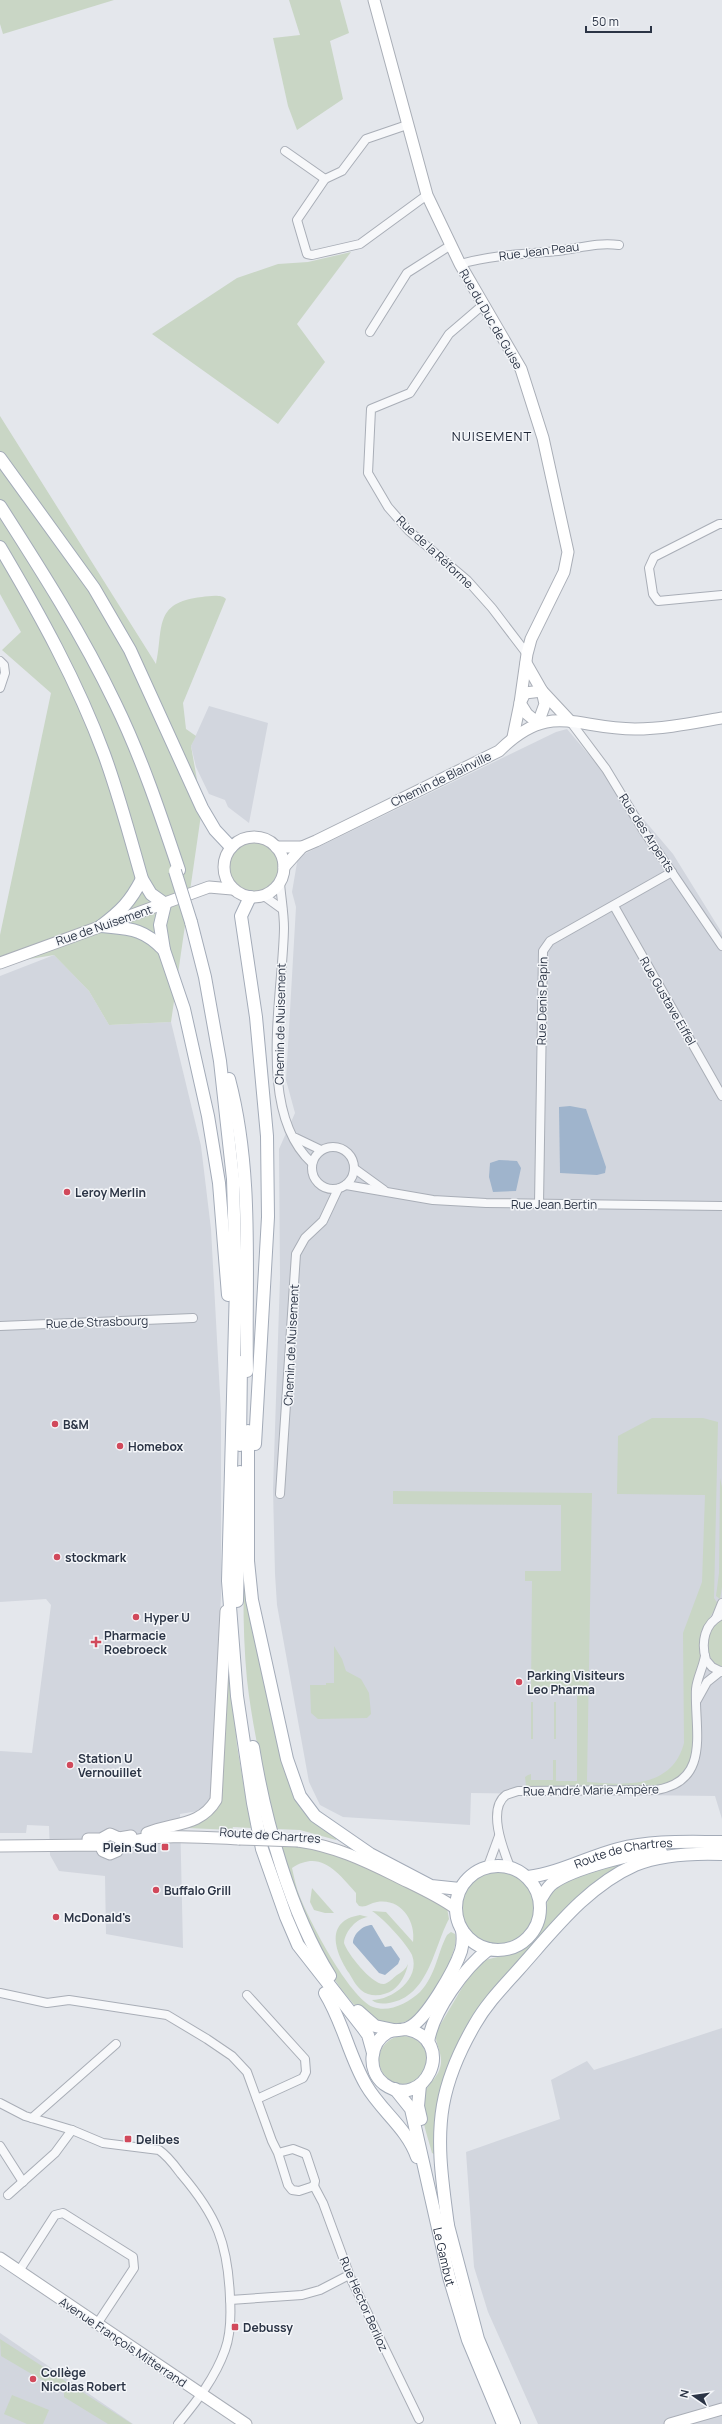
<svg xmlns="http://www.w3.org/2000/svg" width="722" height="2424" font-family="Manrope,sans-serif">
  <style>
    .built { fill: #d2d6de }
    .green { fill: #c9d6c5 }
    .water { fill: #9fb4cc }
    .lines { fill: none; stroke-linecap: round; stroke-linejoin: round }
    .street-casing { stroke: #a9aeb7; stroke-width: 10 }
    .secondary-casing { stroke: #a9aeb7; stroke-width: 13 }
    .primary-casing { stroke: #a3abb8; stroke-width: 14 }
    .street { stroke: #f7f8fa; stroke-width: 8 }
    .secondary { stroke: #fff; stroke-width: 11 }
    .primary { stroke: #fff; stroke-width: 12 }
    .secondary-bridge-casing { stroke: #a9aeb7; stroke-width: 13; stroke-linecap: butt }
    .primary-bridge-casing { stroke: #a3abb8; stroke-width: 14; stroke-linecap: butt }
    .secondary-bridge { stroke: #fff; stroke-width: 11 }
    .primary-bridge { stroke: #fff; stroke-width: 12 }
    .poi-dot { fill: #d1495b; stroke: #f4f6f9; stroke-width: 1.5 }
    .labels { text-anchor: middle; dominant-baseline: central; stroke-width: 3; stroke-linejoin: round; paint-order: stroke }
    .street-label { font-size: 12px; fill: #2b3445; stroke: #f4f6f9 }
    .poi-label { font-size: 12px; font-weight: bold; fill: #2b3445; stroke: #f4f6f9; text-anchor: start }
    .neighbourhood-label { font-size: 13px; letter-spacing: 1px; fill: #1d2536; stroke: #f4f6f9 }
  </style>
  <rect width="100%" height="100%" fill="#e4e7ec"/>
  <!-- built -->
  <g class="built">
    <polygon points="209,706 268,723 249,823 228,807 225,800 209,794 196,767 191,746"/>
    <polygon points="567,729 673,854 722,933 722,1819 715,1796 471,1793 470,1825 343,1817 320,1805 309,1782 277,1605 275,1574 273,1489 280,1278 279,1149 295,1113 286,1080 296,907 292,892 298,857 556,732"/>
    <polygon points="54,955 89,991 109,1025 171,1022 201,1146 211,1229 221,1413 221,1596 212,1798 204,1810 180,1814 183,1948 106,1934 105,1876 59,1871 50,1855 49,1826 27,1825 26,1833 0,1833 0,1751 32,1753 51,1605 46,1599 0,1602 0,976"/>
    <polygon points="722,2028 722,2424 538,2424 488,2312 474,2267 466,2152 560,2119 551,2080 587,2061 594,2070"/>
    <polygon points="0,2333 133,2424 0,2424"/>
  </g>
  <!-- green -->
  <g class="green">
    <polygon points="0,0 114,0 3,34 0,24"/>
    <polygon points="289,0 340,0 349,33 330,41 343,99 297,130 288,106 273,38 300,35"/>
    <polygon points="351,252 297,324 325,362 278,424 152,334 237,278 278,264 308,262"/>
    <path d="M0,416L156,664C164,630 152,602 202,597C209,596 222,594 226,599L183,703L186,729L196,736L191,746L202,808L171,1022L109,1025L89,991L54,955L0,964V935L51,693L2,650L21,632L0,594Z"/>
    <circle cx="253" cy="867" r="26"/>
    <path d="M652,1418H703L718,1422L714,1598L718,1604L701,1632V1658L693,1688V1749L691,1761L682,1774L673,1781L660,1785L526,1786L525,1777L528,1775L531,1774V1780H553V1760H556V1781H577V1694H571L570,1687H557V1694H551L550,1687H538V1694H531L532,1581H525V1571H561V1505L393,1504V1491L592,1493L587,1782C625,1785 672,1789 684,1743L683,1633L702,1582L705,1495L617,1494L618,1436Z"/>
    <polygon points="720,1478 722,1487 722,1587 720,1599 716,1596 719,1573"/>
    <path d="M246,1492L247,1563L288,1775L337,1837L336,1840L300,1830L277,1829C264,1780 253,1731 247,1680C241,1617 244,1555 246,1492Z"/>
    <path d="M722,1619V1667C701,1660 705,1629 722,1619Z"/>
    <polygon points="334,1646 342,1659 346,1671 361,1679 369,1693 371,1714 367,1718 318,1719 311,1713 310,1685 326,1685 326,1683 334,1683"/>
    <polygon points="229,1654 237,1746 251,1828 233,1827 232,1830 187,1828 214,1810"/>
    <rect x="531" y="1702" width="2" height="37"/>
    <rect x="554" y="1702" width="2" height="37"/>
    <path d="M280,1845H300L347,1857L447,1908L449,1919C434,1946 429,1997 389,2003C383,2004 376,2004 372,2000C392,2000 421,1979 412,1955C407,1944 383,1918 372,1911L386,1912L413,1942C416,1921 401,1898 377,1902C370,1903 366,1908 359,1906L356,1902V1893C338,1873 321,1849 292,1868C294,1877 296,1888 300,1897C310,1922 349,1997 373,2007C389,2013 408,2003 420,1992C436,1975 437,1954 447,1935L451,1932L455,1934C461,1951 427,2007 413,2018C407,2023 391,2025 383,2024C377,2021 368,2017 362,2012C317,1972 299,1900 280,1845Z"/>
    <path d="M637,1857L617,1871L471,2022L436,2152L434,2154L432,2153C428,2136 416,2109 425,2092C430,2080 439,2078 441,2063C442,2052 434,2042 436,2032L469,1976L485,1960L519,1952L536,1939L545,1921L548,1896L558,1883Z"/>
    <circle cx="498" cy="1908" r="38"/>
    <polygon points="312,1888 334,1913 325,1913 314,1910 310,1902"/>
    <path d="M360,1915L368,1917C357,1918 345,1931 344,1943C347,1953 372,1985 384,1984C389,1983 393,1978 397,1975C402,1972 406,1969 408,1964C406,1974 401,1984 393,1990C384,1996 370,1998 361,1990C356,1986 352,1978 349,1973C335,1952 324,1921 360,1915Z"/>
    <circle cx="403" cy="2060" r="24"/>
    <polygon points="0,2339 132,2424 108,2424 64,2397 64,2393 1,2356"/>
    <polygon points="12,2395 49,2410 43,2424 27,2424 4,2414"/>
  </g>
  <!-- water -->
  <g class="water">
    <polygon points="570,1106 586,1109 606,1167 605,1173 597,1175 560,1173 559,1107"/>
    <polygon points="499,1160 517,1161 521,1168 516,1191 493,1192 489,1177 490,1163"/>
    <path d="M372,1925L385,1947L391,1946L400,1959L398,1964L385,1975L379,1973L353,1943C353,1934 363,1925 372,1925Z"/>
  </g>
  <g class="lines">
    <defs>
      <g id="street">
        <polyline points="407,125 366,139 342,171 325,179 297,220 307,254 312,255 360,244 427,195"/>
        <polyline points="285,151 325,179"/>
        <path d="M460,264C493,255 524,254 558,251C580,248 598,242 619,245"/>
        <polyline points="484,304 449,334 410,393 371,409 368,473 388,507 409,531 467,580 492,608 527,654"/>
        <polyline points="370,332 407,273 451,245"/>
        <polyline points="722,524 719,524 654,557 649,568 653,594 658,601 722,595"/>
        <polyline points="0,661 4,665 5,673 0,688"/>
        <polyline points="570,721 606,769 643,830 722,946"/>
        <path d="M280,883C281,897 284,913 284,928C283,996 256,1112 312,1163"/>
        <polyline points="264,896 282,909"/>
        <polyline points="614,906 722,1096"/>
        <polyline points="296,1138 321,1150"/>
        <circle cx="333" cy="1168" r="21"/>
        <polyline points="355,1169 384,1190"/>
        <polyline points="346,1185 433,1200 486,1203 722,1206"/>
        <polyline points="539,1204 543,951 550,941 672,872"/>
        <polyline points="0,1326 193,1318"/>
        <polyline points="280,1494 296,1254 305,1238 323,1221 338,1189"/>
        <path d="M722,1615C704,1623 701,1643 706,1660L712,1667L722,1672"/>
        <polyline points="716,1618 722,1603"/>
        <polyline points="697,1700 707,1682 721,1671"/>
        <polyline points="488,1866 499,1836"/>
        <path d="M510,1867C503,1849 487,1809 506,1795L518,1791L656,1790C712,1781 694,1729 696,1689C697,1678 703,1668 705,1656"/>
        <polyline points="0,1993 47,2003 69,2000 167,2015 207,2039 232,2056 247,2072 272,2141 278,2153 288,2185 292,2190 299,2191 314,2186 315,2181 306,2154 293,2149 278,2153"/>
        <polyline points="247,1995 305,2059 306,2072 303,2078 257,2099"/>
        <path d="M0,2103L25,2116L72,2130L103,2143L159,2150C168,2156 175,2166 181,2174C217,2216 228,2244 230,2298C231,2315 231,2334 225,2350C215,2378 197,2401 178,2424"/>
        <polyline points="32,2118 116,2044"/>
        <polyline points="0,2146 23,2182"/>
        <polyline points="314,2186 323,2203 351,2279 419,2419"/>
        <polyline points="8,2195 55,2153 72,2130"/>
        <polyline points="19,2271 55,2215 63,2213 133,2257 134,2268 97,2324"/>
        <polyline points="230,2300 302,2295 320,2290 349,2275"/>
      </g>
      <g id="secondary">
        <polyline points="374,0 427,195 460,264 521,369 543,438 568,552 564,572 531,639 527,654 520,703 527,714 538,723 545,704 542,691"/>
        <polyline points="526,663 542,691 570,721"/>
        <polyline points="513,737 520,703 525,693 542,691"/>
        <circle cx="254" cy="867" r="30"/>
        <path d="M276,847H302L316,841L499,751C550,700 575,729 635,729C664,729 693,723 722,718"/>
        <polyline points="284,867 302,847"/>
        <polyline points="0,963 209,887 232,889"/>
        <path d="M147,1833C173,1822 200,1827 216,1800L226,1611"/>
        <polyline points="88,1839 101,1839 110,1834 119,1838 131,1836"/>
        <path d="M298,1841C334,1846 364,1860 396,1876C416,1886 437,1895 455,1908"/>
        <path d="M0,1846L100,1845L103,1851L110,1854L117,1851L121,1844C157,1833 201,1837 239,1839"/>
        <polyline points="0,2258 246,2424"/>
        <polyline points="670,2424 722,2409"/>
      </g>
      <g id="primary">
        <polyline points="0,458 94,588 130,650 202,808 215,830 231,847"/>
        <path d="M0,506C41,570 82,634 115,703C141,756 160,813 179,870"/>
        <path d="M0,547C39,613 77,681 104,754C119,795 130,837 142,879L151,894L165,904L160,925L164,950L184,1009L208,1116L219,1183L228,1295"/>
        <polyline points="250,897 241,916 256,1017 267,1136 268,1217 255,1444"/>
        <polyline points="191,922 205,977 220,1061 233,1179 236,1286 228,1581 237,1696 253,1803 262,1849 286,1917 298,1945 363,2028 368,2035 373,2053"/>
        <path d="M101,926C130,929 143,928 164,950"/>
        <path d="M101,926C121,911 130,902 142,879"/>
        <path d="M229,1079C254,1174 245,1273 247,1371"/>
        <polyline points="248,1431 248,1561 252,1600 287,1759 300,1796 315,1816 370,1854 431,1886 460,1889"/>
        <polyline points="240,1445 241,1362"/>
        <polyline points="237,1601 240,1472"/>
        <path d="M253,1747C265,1821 290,1912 330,1976"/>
        <circle cx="498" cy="1908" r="42"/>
        <path id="s1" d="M528,1877C560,1873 587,1857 618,1849C652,1840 687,1842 722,1842"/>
        <path d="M540,1900C544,1894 547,1887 553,1883C572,1869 637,1851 661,1852"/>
        <path d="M325,1993C343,2022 349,2056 366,2085C381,2111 407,2128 417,2157"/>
        <polyline points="358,2011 375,2026 394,2030"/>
        <path d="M406,2029C459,2040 424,2113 384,2084C367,2071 369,2043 388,2032C395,2029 402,2031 408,2028C426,2021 455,1969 461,1951C463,1944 463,1937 462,1930"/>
        <path d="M428,2042C433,2011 464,1968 489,1949"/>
        <polyline points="420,2085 418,2106 421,2119"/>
        <path id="s2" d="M395,2089L411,2109L449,2277L468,2340L503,2424"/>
        <polyline points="446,2218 478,2339 514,2424"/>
        <path d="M448,2226C443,2186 436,2145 443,2105C448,2077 461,2048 475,2024C487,2003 503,1987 519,1969C553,1931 587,1886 635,1865C662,1854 694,1853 722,1854"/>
      </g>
    </defs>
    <!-- street casing -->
    <use href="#street" class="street-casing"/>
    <!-- secondary casing -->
    <use href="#secondary" class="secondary-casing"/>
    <!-- primary casing -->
    <use href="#primary" class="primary-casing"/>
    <!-- street -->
    <use href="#street" class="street"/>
    <!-- secondary -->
    <use href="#secondary" class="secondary"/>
    <!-- primary -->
    <use href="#primary" class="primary"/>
    <defs>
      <polyline id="secondary-bridge" points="239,1839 298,1841"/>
      <polyline id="primary-bridge" points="175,871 191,922"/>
    </defs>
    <!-- secondary-bridge casing -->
    <use href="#secondary-bridge" class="secondary-bridge-casing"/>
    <!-- primary-bridge casing -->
    <use href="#primary-bridge" class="primary-bridge-casing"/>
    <!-- secondary-bridge -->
    <use href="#secondary-bridge" class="secondary-bridge"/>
    <!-- primary-bridge -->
    <use href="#primary-bridge" class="primary-bridge"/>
  </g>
  <!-- markers -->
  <g class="poi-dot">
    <circle cx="67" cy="1192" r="4"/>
    <circle cx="55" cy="1424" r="4"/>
    <circle cx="120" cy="1446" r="4"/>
    <circle cx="57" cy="1557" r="4"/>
    <circle cx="136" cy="1617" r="4"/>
    <path d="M94 1636h4v4h4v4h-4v4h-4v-4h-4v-4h4z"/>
    <circle cx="519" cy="1682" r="4"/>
    <circle cx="70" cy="1765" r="4"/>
    <rect x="161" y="1843" width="8" height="8" rx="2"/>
    <circle cx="156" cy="1890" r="4"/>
    <circle cx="56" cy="1917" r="4"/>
    <rect x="124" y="2135" width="8" height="8" rx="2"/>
    <rect x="231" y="2323" width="8" height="8" rx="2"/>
    <circle cx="33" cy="2379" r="4"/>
  </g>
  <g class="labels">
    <!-- street labels -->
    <g class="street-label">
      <text transform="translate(539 251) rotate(-7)">Rue Jean Peau</text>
      <text transform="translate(491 319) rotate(60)">Rue du Duc de Guise</text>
      <text transform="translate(435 552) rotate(43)">Rue de la Réforme</text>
      <text transform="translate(441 779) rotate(-26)">Chemin de Blainville</text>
      <text transform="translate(647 833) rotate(57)">Rue des Arpents</text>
      <text transform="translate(104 925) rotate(-19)">Rue de Nuisement</text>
      <text transform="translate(542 1001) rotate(-89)">Rue Denis Papin</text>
      <text transform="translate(668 1001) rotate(60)">Rue Gustave Eiffel</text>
      <text transform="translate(280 1024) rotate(-89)">Chemin de Nuisement</text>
      <text x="554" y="1204">Rue Jean Bertin</text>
      <text transform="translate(97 1322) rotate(-2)">Rue de Strasbourg</text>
      <text transform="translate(291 1345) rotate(-87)">Chemin de Nuisement</text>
      <text transform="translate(591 1790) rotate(-1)">Rue André Marie Ampère</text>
      <text transform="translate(270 1835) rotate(4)">Route de Chartres</text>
      <text stroke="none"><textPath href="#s1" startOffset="99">Route de Chartres</textPath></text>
      <text stroke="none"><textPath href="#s2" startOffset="177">Le Gambut</textPath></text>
      <text transform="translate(364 2304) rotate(66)">Rue Hector Berlioz</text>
      <text transform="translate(123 2342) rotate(34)">Avenue François Mitterrand</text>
    </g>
    <!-- poi labels -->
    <g class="poi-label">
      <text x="75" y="1192">Leroy Merlin</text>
      <text x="63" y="1424">B&amp;M</text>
      <text x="128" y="1446">Homebox</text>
      <text x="65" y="1557">stockmark</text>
      <text x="144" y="1617">Hyper U</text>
      <text x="104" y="1635">Pharmacie<tspan x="104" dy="14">Roebroeck</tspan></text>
      <text x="527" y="1675">Parking Visiteurs<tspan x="527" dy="14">Leo Pharma</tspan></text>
      <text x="78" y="1758">Station U<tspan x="78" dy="14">Vernouillet</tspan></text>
      <text x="157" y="1847" text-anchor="end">Plein Sud</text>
      <text x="164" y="1890">Buffalo Grill</text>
      <text x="64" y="1917">McDonald's</text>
      <text x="136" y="2139">Delibes</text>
      <text x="243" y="2327">Debussy</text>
      <text x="41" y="2372">Collège<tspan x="41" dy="14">Nicolas Robert</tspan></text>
    </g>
    <!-- neighbourhood labels -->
    <g class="neighbourhood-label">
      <text x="492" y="436">NUISEMENT</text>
    </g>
  </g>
  <!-- north arrow -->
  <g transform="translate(694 2396) rotate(283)" stroke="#f4f6f9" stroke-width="3" paint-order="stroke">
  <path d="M0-3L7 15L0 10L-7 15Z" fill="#2b3445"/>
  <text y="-6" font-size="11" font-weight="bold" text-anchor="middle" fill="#2b3445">N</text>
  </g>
  <!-- scale -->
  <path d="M586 26v6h65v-6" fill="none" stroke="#2b3445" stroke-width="2"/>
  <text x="592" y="26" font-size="12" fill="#2b3445" stroke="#f4f6f9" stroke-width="3" paint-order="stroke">50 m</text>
</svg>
